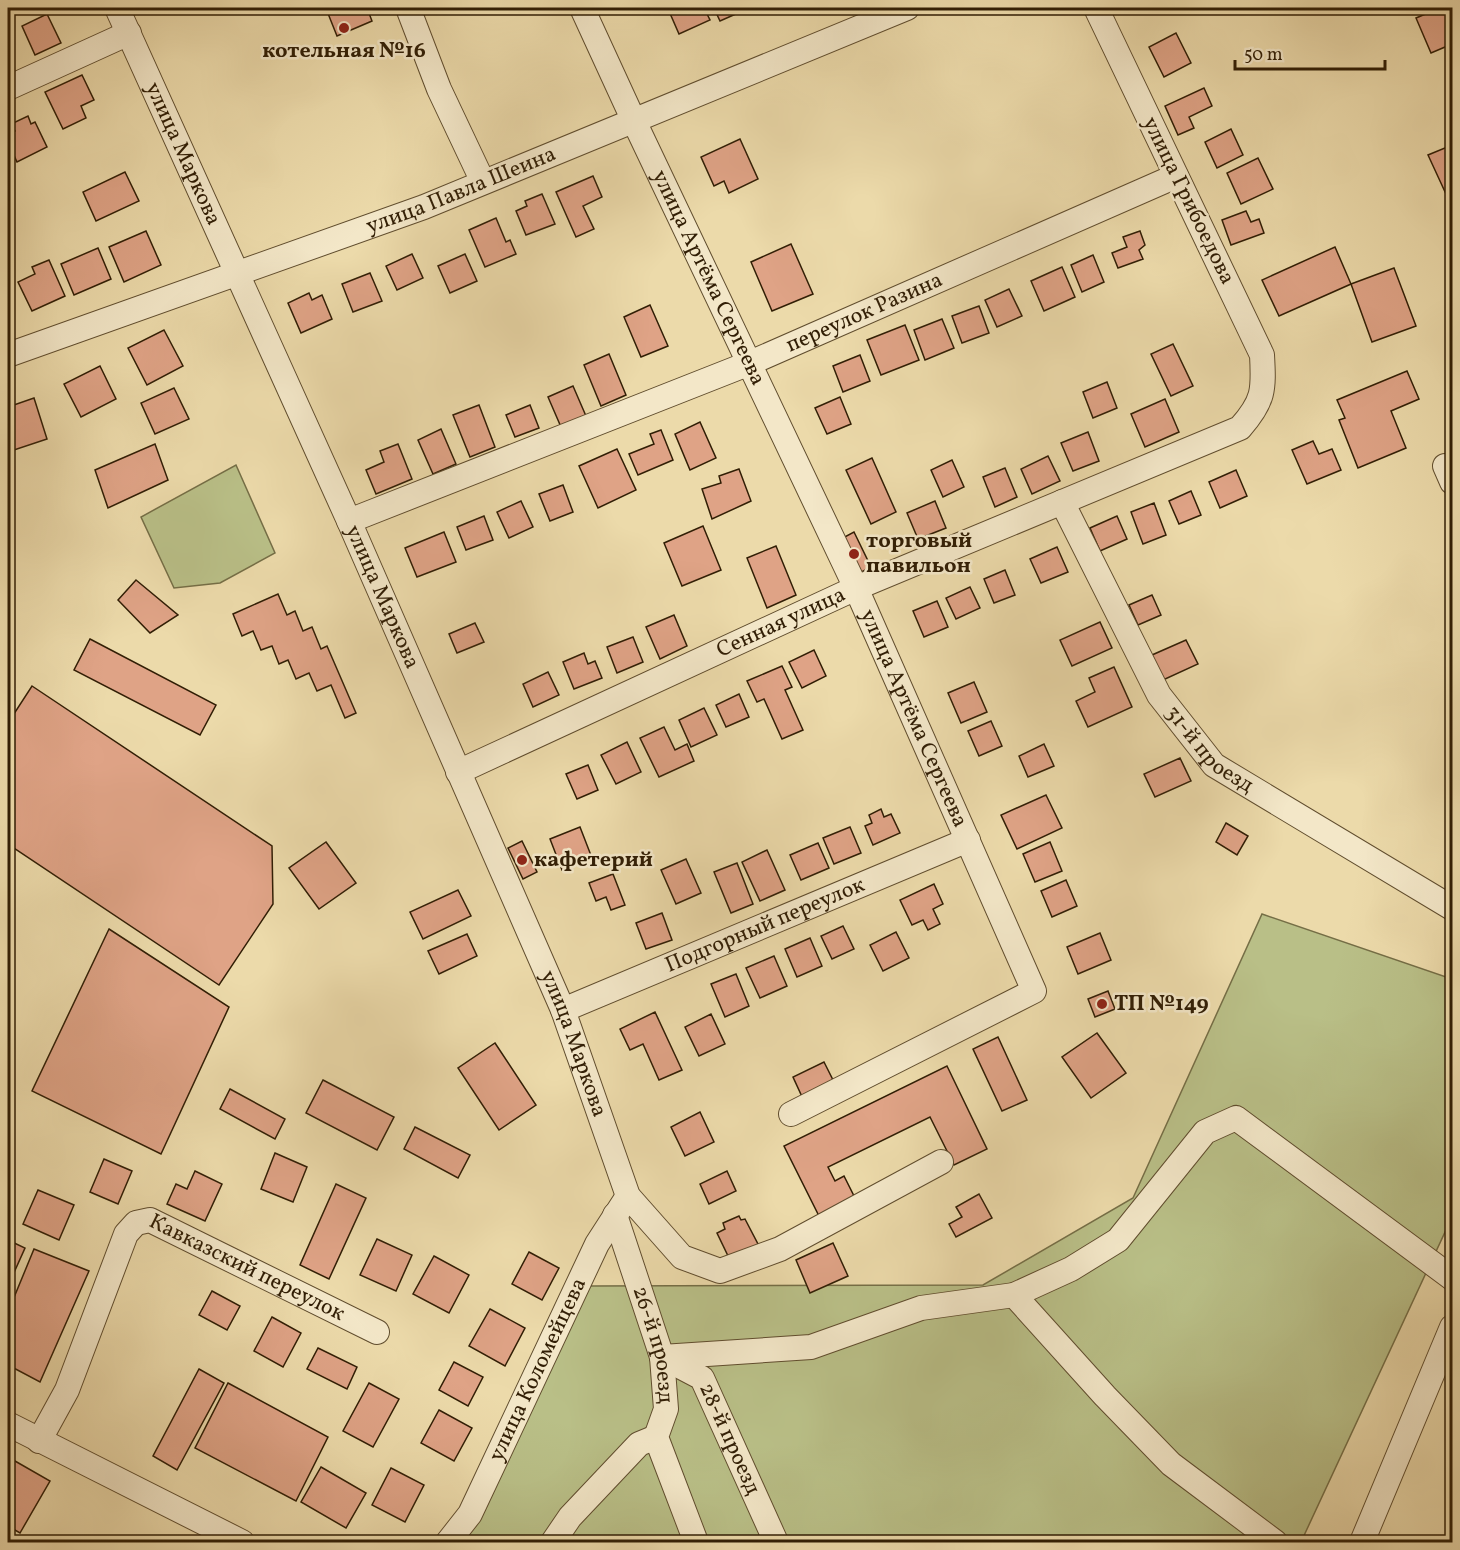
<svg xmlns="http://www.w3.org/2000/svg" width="1460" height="1550" font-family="Vollkorn,serif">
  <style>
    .green { fill: #b9bf87; stroke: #756e46; stroke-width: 1.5 }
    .building { fill: #dfa386; stroke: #311e05; stroke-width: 1.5 }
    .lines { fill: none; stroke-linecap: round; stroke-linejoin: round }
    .minor-casing { stroke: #604d2e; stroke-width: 26 }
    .minor { stroke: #f3e7c8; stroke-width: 24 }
    .poi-dot { fill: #8f2418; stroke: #f3e7c8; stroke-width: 2 }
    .labels { text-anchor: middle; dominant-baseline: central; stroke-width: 5; stroke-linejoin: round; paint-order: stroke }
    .poi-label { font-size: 22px; font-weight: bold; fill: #311e05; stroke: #f3e7c8; text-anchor: start }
    .street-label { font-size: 22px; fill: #311e05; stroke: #f3e7c8 }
  </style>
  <rect width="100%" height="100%" fill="#ecdaaa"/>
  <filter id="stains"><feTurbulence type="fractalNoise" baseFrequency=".00333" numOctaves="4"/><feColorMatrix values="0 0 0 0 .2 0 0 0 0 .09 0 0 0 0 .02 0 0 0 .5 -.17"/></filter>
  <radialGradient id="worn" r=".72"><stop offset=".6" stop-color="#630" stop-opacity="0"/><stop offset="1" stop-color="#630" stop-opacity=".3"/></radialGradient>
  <!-- green -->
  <g class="green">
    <polygon points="236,465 275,553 220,583 174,588 141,517"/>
    <polygon points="1262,914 1452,979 1452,1217 1301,1542 461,1542 589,1286 983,1285 1133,1198"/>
  </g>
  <!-- building -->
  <g class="building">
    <polygon points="336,8 367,8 372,21 337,36 327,11"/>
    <polygon points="675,8 704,8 710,20 679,34 669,11"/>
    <polygon points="714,8 736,8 738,13 720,21"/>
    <polygon points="1440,8 1452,8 1452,31 1447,34 1452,44 1431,53 1416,18"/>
    <polygon points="47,14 61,43 35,55 22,26"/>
    <polygon points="1176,33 1191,63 1164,77 1149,47"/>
    <polygon points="82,75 94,100 81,106 86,118 63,129 45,92"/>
    <polygon points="1204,88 1212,106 1189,117 1194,128 1178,135 1165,106"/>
    <polygon points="28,116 31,124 35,122 47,147 17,162 8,142 8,134 15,131 11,124"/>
    <polygon points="1231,129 1243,155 1217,168 1205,142"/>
    <polygon points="740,139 758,179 729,193 724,181 714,186 701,157"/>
    <polygon points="1452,145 1452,207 1428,155"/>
    <polygon points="1258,158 1273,189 1241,204 1227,173"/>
    <polygon points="125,172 139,201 96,221 83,192"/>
    <polygon points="593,176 602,197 583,206 594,229 576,237 556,192"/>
    <polygon points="542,194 555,224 526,235 516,211 527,206 525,201"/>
    <polygon points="1246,211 1251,222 1259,219 1264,233 1231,245 1222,220"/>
    <polygon points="496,218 506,242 510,240 516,254 485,267 469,230"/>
    <polygon points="146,231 161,265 124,282 109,247"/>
    <polygon points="1140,231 1145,245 1139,250 1143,259 1118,268 1112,253 1127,247 1123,237"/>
    <polygon points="791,244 813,294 772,311 751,262"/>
    <polygon points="1335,247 1351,284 1279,316 1262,280"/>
    <polygon points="98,248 111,279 74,295 61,264"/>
    <polygon points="412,254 423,278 397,290 386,266"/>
    <polygon points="465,254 477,281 450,293 438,266"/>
    <polygon points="1093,255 1104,282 1082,292 1071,265"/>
    <polygon points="49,260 65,296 32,311 18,282 35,274 32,267"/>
    <polygon points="1062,267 1075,297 1044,311 1031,281"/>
    <polygon points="1394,268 1416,326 1372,342 1351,284"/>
    <polygon points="370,273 382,301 353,312 342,284"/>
    <polygon points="1009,289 1022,316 997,327 985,300"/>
    <polygon points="309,293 312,300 322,295 332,319 301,333 288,303"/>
    <polygon points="650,305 668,346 641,357 624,317"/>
    <polygon points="979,306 989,333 962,343 952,316"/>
    <polygon points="942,319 954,348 925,360 914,330"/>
    <polygon points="905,325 919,360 881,375 867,340"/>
    <polygon points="164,330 183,366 147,385 128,348"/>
    <polygon points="1173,344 1193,386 1171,396 1151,354"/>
    <polygon points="609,354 626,395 601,406 584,365"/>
    <polygon points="860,355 870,381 843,392 833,366"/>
    <polygon points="100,366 116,399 81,417 64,384"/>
    <polygon points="1407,371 1419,399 1391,411 1406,448 1358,468 1339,420 1345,418 1337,400"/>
    <polygon points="1107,382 1117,408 1093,418 1083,392"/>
    <polygon points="573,386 586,416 561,427 548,397"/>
    <polygon points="174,388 189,419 155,434 141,403"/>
    <polygon points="840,397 851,424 827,434 815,408"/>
    <polygon points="34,398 47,439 8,452 8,407"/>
    <polygon points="1165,399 1179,432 1145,447 1131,414"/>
    <polygon points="479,405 495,447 470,457 453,415"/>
    <polygon points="530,405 539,428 515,437 506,415"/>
    <polygon points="700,422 716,458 690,470 675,434"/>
    <polygon points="441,429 456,464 433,474 418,440"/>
    <polygon points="661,430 673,460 638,475 629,454 654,444 650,434"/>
    <polygon points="1088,432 1099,461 1073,471 1061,443"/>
    <polygon points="1313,441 1319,454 1332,449 1341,470 1307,484 1292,450"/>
    <polygon points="155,444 168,480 108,508 95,470"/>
    <polygon points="398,444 412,479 376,494 366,470 384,462 380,451"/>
    <polygon points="617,449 636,490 598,508 579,466"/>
    <polygon points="1048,456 1060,481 1032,494 1021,469"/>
    <polygon points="872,458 896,512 871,524 846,470"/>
    <polygon points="952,460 964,487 943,497 931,470"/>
    <polygon points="1005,468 1017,497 995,507 983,477"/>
    <polygon points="739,469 751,501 712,519 702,489 721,483 719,476"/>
    <polygon points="1236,470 1247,496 1220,508 1209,482"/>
    <polygon points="563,485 573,512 550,521 539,494"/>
    <polygon points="1191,491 1201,515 1179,524 1169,501"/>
    <polygon points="521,501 533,527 509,538 497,512"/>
    <polygon points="935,501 946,528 918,539 907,513"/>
    <polygon points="1154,503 1166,535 1143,544 1131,512"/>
    <polygon points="484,516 493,540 466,550 457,527"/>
    <polygon points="1117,516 1127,539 1100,551 1090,528"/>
    <polygon points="703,526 721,570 682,586 664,543"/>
    <polygon points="444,532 456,562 417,577 405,548"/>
    <polygon points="854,532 871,567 854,576 837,541"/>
    <polygon points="776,546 796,595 767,608 747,558"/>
    <polygon points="1057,547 1068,572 1041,583 1030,559"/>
    <polygon points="1005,570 1015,595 994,603 984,579"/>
    <polygon points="136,580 178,615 150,633 118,600"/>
    <polygon points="970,587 980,608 956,619 946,598"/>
    <polygon points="278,594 287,615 295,611 303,631 312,627 321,649 327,646 356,713 345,718 331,685 317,691 309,673 296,679 288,660 279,664 272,646 261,650 253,631 242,636 233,614"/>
    <polygon points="1152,595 1161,615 1138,625 1129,605"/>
    <polygon points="937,601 948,627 924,637 913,611"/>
    <polygon points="674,615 687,646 660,659 646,627"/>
    <polygon points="1100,622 1112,648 1072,666 1060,640"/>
    <polygon points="475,623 484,642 457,653 449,634"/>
    <polygon points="633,637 643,662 617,673 607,647"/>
    <polygon points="90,639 216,705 200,735 74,670"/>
    <polygon points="1186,640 1198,664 1163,680 1152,655"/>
    <polygon points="814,650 826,676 802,688 789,662"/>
    <polygon points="584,653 588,664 595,661 602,678 574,689 563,662"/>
    <polygon points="782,666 792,687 785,690 803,730 782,739 764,699 757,702 747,681"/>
    <polygon points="1114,667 1132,707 1088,727 1076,701 1095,692 1089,678"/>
    <polygon points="548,672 559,695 533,707 523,684"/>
    <polygon points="974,682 987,712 961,723 948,693"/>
    <polygon points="32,686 272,846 273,904 219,985 8,844 8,723"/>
    <polygon points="739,694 749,717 726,727 716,705"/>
    <polygon points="704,708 717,735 691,747 679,720"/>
    <polygon points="991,721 1002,746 979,756 968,731"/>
    <polygon points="664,727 675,750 687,744 694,761 659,777 640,738"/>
    <polygon points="627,742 641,772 616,784 601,755"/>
    <polygon points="1044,744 1054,766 1028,777 1019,756"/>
    <polygon points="1180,758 1191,781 1155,797 1144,774"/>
    <polygon points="588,765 598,790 577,799 566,774"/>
    <polygon points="1046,795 1062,828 1017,849 1001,815"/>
    <polygon points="881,809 884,817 891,814 900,833 873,845 865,826 872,823 869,815"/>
    <polygon points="1226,823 1248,836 1237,855 1216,842"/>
    <polygon points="580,827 592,858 562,870 550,839"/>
    <polygon points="850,827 861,853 834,864 823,838"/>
    <polygon points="522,841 537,872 523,879 508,848"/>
    <polygon points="326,842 356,883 319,909 289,868"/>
    <polygon points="1050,842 1062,871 1035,882 1023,854"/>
    <polygon points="818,843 829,868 801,880 790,855"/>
    <polygon points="767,850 785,890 760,901 742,862"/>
    <polygon points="686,859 701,893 676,904 661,870"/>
    <polygon points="737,863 753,904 731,913 714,872"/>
    <polygon points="613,874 625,905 611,910 606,897 596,901 589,883"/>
    <polygon points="1066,880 1077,906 1052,917 1041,891"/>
    <polygon points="934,884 943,904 933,909 940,924 928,930 923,920 912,925 900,900"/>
    <polygon points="458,890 471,916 423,939 410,912"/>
    <polygon points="662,913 672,940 646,949 636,923"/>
    <polygon points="843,926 854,949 832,959 821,936"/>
    <polygon points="109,929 229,1007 161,1154 32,1091"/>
    <polygon points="896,932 909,958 883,971 870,945"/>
    <polygon points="1100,933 1111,960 1078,974 1067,947"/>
    <polygon points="467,934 477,956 439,974 428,951"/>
    <polygon points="810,938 822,966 797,977 785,949"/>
    <polygon points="774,956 787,986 760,998 746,968"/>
    <polygon points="736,974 749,1006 725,1017 711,984"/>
    <polygon points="1108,991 1115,1009 1095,1017 1088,999"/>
    <polygon points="655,1012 682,1070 659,1080 643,1044 630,1050 620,1029"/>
    <polygon points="711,1014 725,1044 699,1056 685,1027"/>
    <polygon points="1097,1033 1126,1073 1091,1098 1062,1057"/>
    <polygon points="998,1037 1027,1100 1002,1111 973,1049"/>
    <polygon points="495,1043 536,1105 499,1130 458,1068"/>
    <polygon points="824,1062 836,1086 804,1101 793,1077"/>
    <polygon points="947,1066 987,1149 954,1165 930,1117 828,1167 835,1181 844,1176 857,1202 821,1220 784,1146"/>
    <polygon points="323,1080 394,1117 377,1150 306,1113"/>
    <polygon points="230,1089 285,1119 275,1139 220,1109"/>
    <polygon points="700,1112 714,1142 685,1156 671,1127"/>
    <polygon points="415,1127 470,1155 458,1178 404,1149"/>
    <polygon points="275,1153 307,1167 293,1202 261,1189"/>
    <polygon points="104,1159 132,1171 118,1204 90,1192"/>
    <polygon points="195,1171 222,1184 205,1221 167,1204 176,1184 187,1189"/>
    <polygon points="727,1171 736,1191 709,1204 700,1184"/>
    <polygon points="336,1184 366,1198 329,1279 300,1265"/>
    <polygon points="38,1190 74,1205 59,1240 23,1224"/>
    <polygon points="979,1194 992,1218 956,1237 949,1224 962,1217 956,1207"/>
    <polygon points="739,1216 741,1220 745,1219 759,1246 730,1260 717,1233 725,1229 723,1223"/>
    <polygon points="377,1239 412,1255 396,1291 360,1275"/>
    <polygon points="8,1240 25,1248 8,1286"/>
    <polygon points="833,1243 848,1276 810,1293 796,1260"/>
    <polygon points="34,1249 89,1271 40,1382 8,1365 8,1312"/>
    <polygon points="529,1252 559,1268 542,1300 512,1284"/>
    <polygon points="434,1256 469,1275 449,1313 413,1294"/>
    <polygon points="212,1291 240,1306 227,1330 199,1315"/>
    <polygon points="490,1309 525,1328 505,1366 469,1346"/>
    <polygon points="272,1317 301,1333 283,1367 254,1351"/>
    <polygon points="318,1348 357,1367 347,1389 307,1369"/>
    <polygon points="454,1362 483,1377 468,1406 439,1390"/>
    <polygon points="199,1369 224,1383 177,1470 153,1456"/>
    <polygon points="228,1383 328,1437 296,1501 195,1448"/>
    <polygon points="369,1383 399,1399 373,1447 343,1431"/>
    <polygon points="439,1410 472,1428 454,1461 421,1443"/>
    <polygon points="8,1457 50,1481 20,1533 8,1526"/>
    <polygon points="321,1467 366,1493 346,1528 301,1502"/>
    <polygon points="391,1468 424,1485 405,1522 372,1505"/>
  </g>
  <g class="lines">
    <defs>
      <g id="minor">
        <path id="s1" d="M117,8L349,521L563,1010L628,1196L682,1257L720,1271L780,1249L941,1162"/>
        <polyline points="408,8 439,89 483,182"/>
        <path id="s2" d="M582,8L633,119L856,588L1034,991L791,1114"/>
        <polyline points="8,88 129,33"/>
        <path id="s3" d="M8,355L424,207L907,8"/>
        <polyline points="1445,466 1452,482"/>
        <path id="s4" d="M1062,502L1159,695L1214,765L1452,908"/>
        <path id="s5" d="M349,521L750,363L1176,176"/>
        <path id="s6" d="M458,772L856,588L1240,428C1264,401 1264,390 1262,355L1096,8"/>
        <path id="s7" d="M563,1010L968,840"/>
        <path id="s8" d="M615,1215L662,1357L666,1409L656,1437L696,1542"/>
        <polyline points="1014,1295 1105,1396 1171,1464 1275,1542"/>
        <polyline points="662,1357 811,1347 921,1308 1014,1295 1071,1269 1118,1240 1205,1132 1236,1118 1452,1278"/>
        <path id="s9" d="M662,1357L702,1378L776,1542"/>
        <polyline points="8,1424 242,1542"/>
        <path id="s10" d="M39,1441L67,1390L126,1234L136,1223L150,1220L377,1332"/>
        <path id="s11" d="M448,1542L470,1514L597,1244L628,1196"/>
        <polyline points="553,1542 570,1517 639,1444 656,1437"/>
        <polyline points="1362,1542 1452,1327"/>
      </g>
    </defs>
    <!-- minor casing -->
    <use href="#minor" class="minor-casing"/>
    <!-- minor -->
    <use href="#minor" class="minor"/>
  </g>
  <!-- markers -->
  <g class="poi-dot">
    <circle cx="344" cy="28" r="6"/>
    <circle cx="854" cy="554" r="6"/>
    <circle cx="522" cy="860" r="6"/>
    <circle cx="1102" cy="1004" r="6"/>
  </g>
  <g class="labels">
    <!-- poi labels -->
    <g class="poi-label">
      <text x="344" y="51" text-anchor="middle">котельная №16</text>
      <text x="866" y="541">торговый<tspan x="866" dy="25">павильон</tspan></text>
      <text x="534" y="860">кафетерий</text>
      <text x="1114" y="1004">ТП №149</text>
    </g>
    <!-- street labels -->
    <g class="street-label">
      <text stroke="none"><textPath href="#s1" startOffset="160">улица Маркова</textPath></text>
      <text stroke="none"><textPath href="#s3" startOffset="482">улица Павла Шеина</textPath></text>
      <text transform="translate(1188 201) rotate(64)">улица Грибоедова</text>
      <text stroke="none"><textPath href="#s2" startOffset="298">улица Артёма Сергеева</textPath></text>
      <text stroke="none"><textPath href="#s5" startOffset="556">переулок Разина</textPath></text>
      <text stroke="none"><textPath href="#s1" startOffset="646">улица Маркова</textPath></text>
      <text stroke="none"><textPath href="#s6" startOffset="356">Сенная улица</textPath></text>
      <text stroke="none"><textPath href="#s2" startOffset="784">улица Артёма Сергеева</textPath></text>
      <text stroke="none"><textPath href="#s4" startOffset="291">31-й проезд</textPath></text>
      <text stroke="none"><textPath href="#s7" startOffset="219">Подгорный переулок</textPath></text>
      <text stroke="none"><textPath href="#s1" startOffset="1132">улица Маркова</textPath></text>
      <text stroke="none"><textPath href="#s10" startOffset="362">Кавказский переулок</textPath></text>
      <text stroke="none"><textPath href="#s8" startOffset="136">26-й проезд</textPath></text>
      <text stroke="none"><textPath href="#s11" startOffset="195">улица Коломейцева</textPath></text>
      <text stroke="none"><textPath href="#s9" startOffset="112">28-й проезд</textPath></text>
    </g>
  </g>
  <!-- margin -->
  <rect width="1460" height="1550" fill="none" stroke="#ecdaaa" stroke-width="30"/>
  <rect x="9" y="9" width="1442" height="1532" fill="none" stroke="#311e05" stroke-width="3"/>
  <rect x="15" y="15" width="1430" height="1520" fill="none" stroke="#311e05" stroke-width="1.5"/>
  <!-- scale -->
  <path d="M1235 60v9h150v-9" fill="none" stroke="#311e05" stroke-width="3"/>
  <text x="1244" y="60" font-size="18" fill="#311e05" stroke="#f3e7c8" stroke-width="4.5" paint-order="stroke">50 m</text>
  <rect width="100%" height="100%" filter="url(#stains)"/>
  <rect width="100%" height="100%" fill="url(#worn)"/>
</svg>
